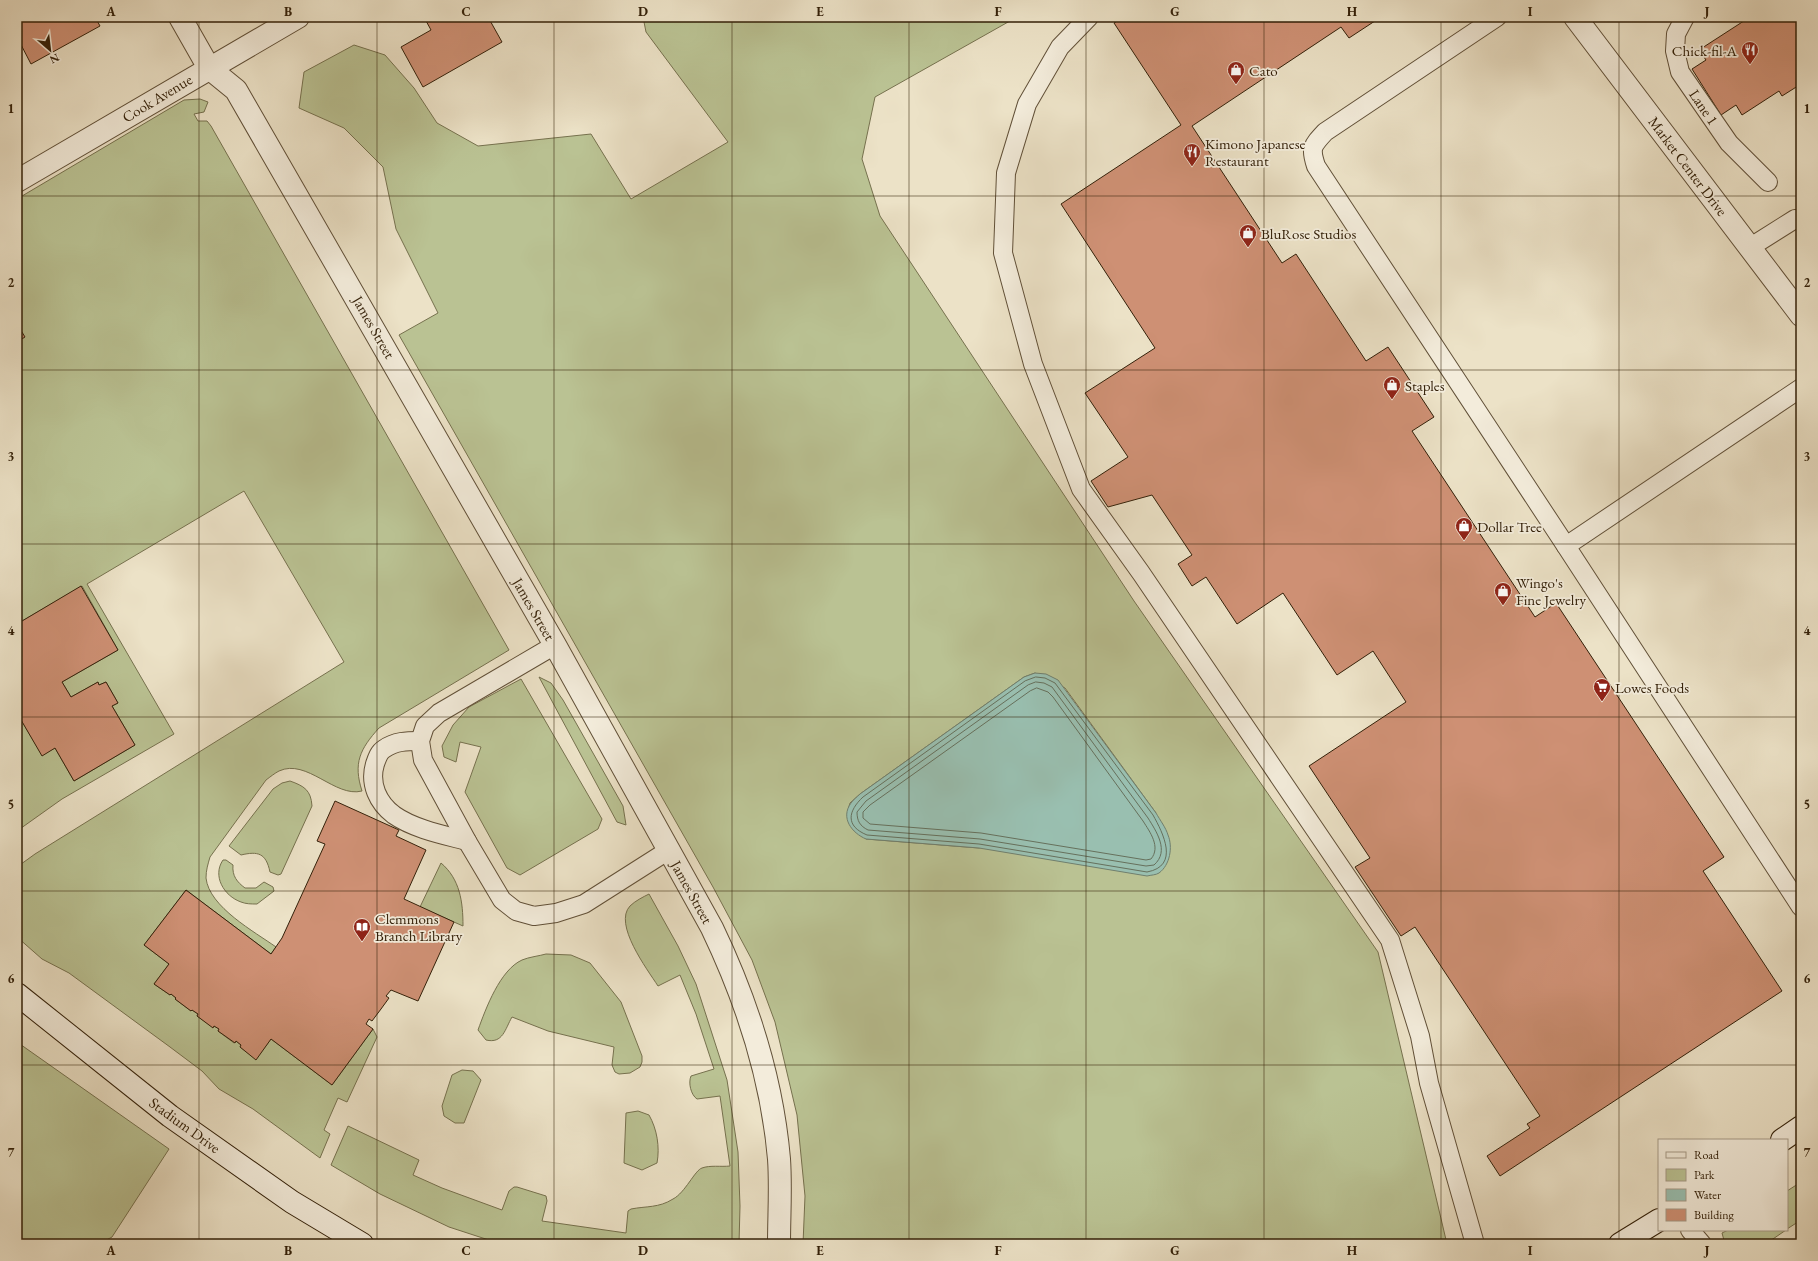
<svg xmlns="http://www.w3.org/2000/svg" width="1818" height="1261" font-family="'EB Garamond',serif">
  <style>
    .green { fill: #bac293; stroke: #76714e; fill-rule: evenodd }
    .water { fill: #99bfb0; stroke: #707f6d }
    .lines { fill: none; stroke-linecap: round; stroke-linejoin: round }
    .shore { stroke: #66705c; stroke-width: 1 }
    .building { fill: #ce9074; stroke: #332009 }
    .lane-casing { stroke: #615038; stroke-width: 20 }
    .street-casing { stroke: #615038; stroke-width: 24 }
    .secondary-casing { stroke: #332009; stroke-width: 24 }
    .lane { stroke: #f3ecdb; stroke-width: 18 }
    .street { stroke: #f3ecdb; stroke-width: 22 }
    .secondary { stroke: #f3ecdb; stroke-width: 22 }
    .grid { fill: none; stroke: #332009; stroke-width: 1; stroke-opacity: 0.55 }
    .labels { text-anchor: middle; dominant-baseline: central; stroke-width: 3.5; stroke-linejoin: round; paint-order: stroke }
    .poi-label { font-size: 15px; fill: #332009; stroke: #f3ecdb; text-anchor: start }
    .street-label { font-size: 15px; fill: #332009; stroke: #f3ecdb }
    .neatline { fill: none; stroke: #332009; stroke-width: 1.5 }
    .grid-label { font-size: 13px; text-anchor: middle; font-weight: bold; fill: #332009 }
  </style>
  <rect width="100%" height="100%" fill="#ece2c7"/>
  <filter id="stains"><feTurbulence type="fractalNoise" baseFrequency=".005" numOctaves="4"/><feColorMatrix values="0 0 0 0 .2 0 0 0 0 .09 0 0 0 0 .02 0 0 0 .5 -.17"/></filter>
  <radialGradient id="worn" r=".72"><stop offset=".6" stop-color="#630" stop-opacity="0"/><stop offset="1" stop-color="#630" stop-opacity=".3"/></radialGradient>
  <!-- green -->
  <g class="green">
    <path d="M643,17H1017L875,97L862,159L880,216L1134,601L1378,952L1447,1244H803L805,1196L797,1115L775,1022L752,960L713,887L399,335L438,313L396,229L383,167L344,128L299,108L304,72L354,45L385,55L414,88L437,123L478,146L591,134L631,199L728,142L646,32ZM1035,673L1065,688L1156,813L979,848L866,839L848,810L850,803L860,794L1024,677Z"/>
    <path d="M200,99L208,102L204,112L194,114L198,121H207L211,126L509,650L379,728C360,749 353,763 362,791C335,798 307,758 279,771C275,773 270,777 266,780L210,857C208,864 206,870 206,878C209,907 255,932 276,947L271,954L186,890L144,945L169,964L154,984L170,995L171,994L176,998L175,999L191,1011L192,1010L198,1014L197,1016L213,1027L214,1026L219,1029L218,1031L234,1043L236,1041L241,1045L240,1047L256,1059L271,1039L332,1085L373,1029L377,1037L347,1102L338,1098L324,1130L330,1134L320,1158L253,1109L219,1089L202,1071L170,1047L69,973L42,959L17,937V867L35,854L344,662L244,491L87,584L174,734L62,799L17,831V713L42,755L55,748L74,781L135,745L112,706L118,703L106,682L99,685L98,682L71,697L62,682L118,650L82,586L17,624V342L24,337L17,324V199L184,100Z"/>
    <polygon points="539,677 551,683 563,700 623,806 626,825 617,822"/>
    <polygon points="521,679 602,819 598,829 520,875 507,868 465,792 481,747 460,742 456,762 444,757 442,746 453,725 469,707"/>
    <path d="M290,781C304,786 311,790 312,806L281,874L278,875L270,872C266,853 258,851 241,855L229,846L273,789L282,783Z"/>
    <path d="M223,860H226L233,865C232,876 237,882 245,888H256L264,882L273,887L274,891L257,904C251,904 246,904 241,902C224,896 212,876 223,860Z"/>
    <path d="M441,863C460,879 463,902 463,926L420,907Z"/>
    <path d="M649,894L678,946L696,984L727,1080L738,1152L740,1206L739,1244H501L449,1227L380,1194L331,1165L348,1126L419,1160L413,1175L442,1188L502,1210L509,1191L514,1187H517L546,1196L547,1201L542,1221L626,1233L628,1211L631,1209C646,1206 659,1208 673,1199C685,1193 695,1170 702,1168C710,1165 721,1167 730,1166L720,1096L697,1099C691,1095 688,1083 691,1076L714,1069L696,1014L680,975L658,986C647,969 613,924 630,906C635,901 643,897 649,894Z"/>
    <path d="M546,954L571,955L590,963L621,1002L642,1056V1062L640,1067L630,1073L619,1074L615,1072L612,1065L614,1047L548,1031L512,1017C505,1029 503,1044 486,1040L478,1030C486,1008 500,970 522,960C529,957 539,956 546,954Z"/>
    <polygon points="17,1042 169,1149 112,1237 99,1244 17,1244"/>
    <polygon points="462,1070 473,1071 481,1080 464,1123 455,1123 444,1116 442,1106 452,1075"/>
    <path d="M638,1111L649,1115C657,1129 660,1147 657,1163L642,1170L624,1163L626,1113Z"/>
    <polygon points="1801,1182 1801,1220 1787,1229 1787,1191"/>
    <polygon points="1728,1230 1786,1230 1770,1241 1771,1244 1725,1244 1722,1233"/>
  </g>
  <!-- water -->
  <path class="water" d="M1035,673L1046,674L1058,680L1156,813C1160,820 1166,828 1168,835C1173,847 1170,865 1159,873C1156,875 1151,875 1147,876L979,848L866,839C852,833 840,818 851,803C853,800 857,797 860,794L1024,677Z"/>
  <g class="lines">
    <!-- shore -->
    <g class="shore">
      <path d="M1036,677L1045,678L1055,683L1153,815C1163,833 1180,866 1147,872L979,844L867,835C845,826 848,811 863,797L1025,681Z"/>
      <path d="M1036,682L1044,683L1052,687L1148,818C1156,831 1170,851 1154,865L1146,866L980,839L868,830C860,826 857,821 857,812L866,801L1028,685Z"/>
      <path d="M1037,688L1048,692L1053,697L1143,821C1150,832 1161,847 1151,859L1146,860L981,833L870,824L863,818V812L870,805L1030,691Z"/>
    </g>
  </g>
  <!-- building -->
  <g class="building">
    <polygon points="17,17 95,17 100,26 31,64 17,37"/>
    <polygon points="428,17 488,17 502,42 423,87 401,47 431,30 425,19"/>
    <polygon points="1124,17 1381,17 1349,38 1341,27 1192,126 1282,263 1296,254 1366,361 1388,347 1434,417 1412,431 1535,617 1556,603 1724,857 1703,871 1782,991 1500,1176 1487,1156 1530,1128 1527,1124 1540,1116 1415,927 1401,936 1355,867 1370,858 1309,766 1406,702 1373,651 1337,675 1283,593 1237,624 1206,577 1192,586 1178,564 1192,555 1152,495 1108,507 1091,481 1128,457 1085,393 1155,348 1061,204 1181,125 1114,23"/>
    <polygon points="1750,17 1801,17 1801,77 1799,78 1801,84 1782,96 1779,91 1742,115 1736,105 1721,115 1692,69 1706,60 1699,50"/>
    <polygon points="17,324 25,337 17,342"/>
    <polygon points="81,586 118,650 62,682 71,697 98,682 99,685 106,682 118,703 112,706 135,745 74,781 55,748 42,756 17,713 17,624"/>
    <polygon points="335,801 399,830 396,836 426,850 404,899 454,922 418,1001 391,990 386,996 389,998 381,1009 372,1021 369,1019 366,1024 373,1029 332,1085 271,1039 256,1060 240,1047 241,1045 236,1041 235,1043 218,1031 219,1029 214,1026 213,1028 197,1016 198,1014 192,1010 191,1011 175,999 176,998 171,994 170,995 154,984 169,964 144,945 186,890 271,954 282,938 325,844 317,841"/>
  </g>
  <g class="lines">
    <defs>
      <g id="lane">
        <polyline points="1089,17 1060,47 1027,104 1006,173 1003,253 1033,364 1081,489 1141,573 1390,940 1420,1036 1429,1083 1475,1244"/>
        <path d="M1497,17L1325,132C1312,146 1310,148 1316,166L1566,546L1801,388"/>
        <polyline points="1685,17 1676,34 1675,51 1680,72 1729,143 1768,182"/>
        <polyline points="1749,248 1795,219"/>
        <polyline points="1566,546 1801,907"/>
        <polyline points="555,645 439,713 425,726 420,741 423,760 467,841 502,900 516,911 534,916 556,913 584,904 669,850"/>
        <path d="M420,741C407,741 395,741 384,749C379,752 377,758 375,764C369,784 378,803 394,815C414,829 444,835 467,841"/>
        <polyline points="1690,1230 1702,1244"/>
      </g>
      <g id="street">
        <path d="M180,17L209,68L236,90L555,645L712,928C747,1001 772,1078 779,1159C781,1187 779,1216 779,1244"/>
        <polyline points="1575,17 1801,315"/>
        <polyline points="17,181 298,17"/>
      </g>
      <g id="secondary">
        <polyline points="17,994 170,1116 292,1202 362,1244"/>
        <polyline points="1782,1140 1801,1127"/>
        <polyline points="1620,1244 1659,1220"/>
      </g>
    </defs>
    <!-- lane casing -->
    <use href="#lane" class="lane-casing"/>
    <!-- street casing -->
    <use href="#street" class="street-casing"/>
    <!-- secondary casing -->
    <use href="#secondary" class="secondary-casing"/>
    <!-- lane -->
    <use href="#lane" class="lane"/>
    <!-- street -->
    <use href="#street" class="street"/>
    <!-- secondary -->
    <use href="#secondary" class="secondary"/>
  </g>
  <!-- grid -->
  <path class="grid" d="M199,17V1244M377,17V1244M554,17V1244M732,17V1244M909,17V1244M1086,17V1244M1264,17V1244M1441,17V1244M1619,17V1244M17,196H1801M17,370H1801M17,544H1801M17,717H1801M17,891H1801M17,1065H1801"/>
  <!-- icons -->
  <defs>
    <symbol id="restaurant-pin" viewBox="-11 -11 22 30"><path d="M0 17L-7.5 6A9.5 9.5 0 1 1 7.5 6Z" fill="#8f2418" stroke="#f3ecdb"/><path d="M-5-6h1v4h1v-4h1v4h1v-4h1v5L-1.5 .5V6h-2V.5L-5-1ZM5-6V6H3V1.5H1.5Q1.5-4 5-6Z" fill="#fff"/></symbol>
    <symbol id="shop-pin" viewBox="-11 -11 22 30"><path d="M0 17L-7.5 6A9.5 9.5 0 1 1 7.5 6Z" fill="#8f2418" stroke="#f3ecdb"/><path d="M-5-2.5h2.3a2.7 3.5 0 0 1 5.4 0H5L5.5 6h-11ZM-1.5-2.5h3a1.5 2.3 0 0 0-3 0Z" fill="#fff"/></symbol>
    <symbol id="supermarket-pin" viewBox="-11 -11 22 30"><path d="M0 17L-7.5 6A9.5 9.5 0 1 1 7.5 6Z" fill="#8f2418" stroke="#f3ecdb"/><path d="M-6-5.5h2.5l.6 2H6L4.5 2H-2.5L-4.4-4H-6ZM-1.5 3.2a1.3 1.3 0 1 0 .1 0ZM3 3.2a1.3 1.3 0 1 0 .1 0Z" fill="#fff"/></symbol>
    <symbol id="library-pin" viewBox="-11 -11 22 30"><path d="M0 17L-7.5 6A9.5 9.5 0 1 1 7.5 6Z" fill="#8f2418" stroke="#f3ecdb"/><path d="M-6-4Q-3-5.5-.7-3.5V5Q-3 3-6 4ZM6-4Q3-5.5 .7-3.5V5Q3 3 6 4Z" fill="#fff"/></symbol>
  </defs>
  <g fill-rule="evenodd">
    <use href="#restaurant-pin" x="1740" y="40" width="20" height="27"/>
    <use href="#shop-pin" x="1226" y="60" width="20" height="27"/>
    <use href="#restaurant-pin" x="1182" y="142" width="20" height="27"/>
    <use href="#shop-pin" x="1238" y="223" width="20" height="27"/>
    <use href="#shop-pin" x="1382" y="375" width="20" height="27"/>
    <use href="#shop-pin" x="1454" y="516" width="20" height="27"/>
    <use href="#shop-pin" x="1493" y="581" width="20" height="27"/>
    <use href="#supermarket-pin" x="1592" y="677" width="20" height="27"/>
    <use href="#library-pin" x="352" y="917" width="20" height="27"/>
  </g>
  <g class="labels">
    <!-- poi labels -->
    <g class="poi-label">
      <text x="1737" y="50" text-anchor="end">Chick-fil-A</text>
      <text x="1249" y="70">Cato</text>
      <text x="1205" y="143">Kimono Japanese<tspan x="1205" dy="17">Restaurant</tspan></text>
      <text x="1261" y="233">BluRose Studios</text>
      <text x="1405" y="385">Staples</text>
      <text x="1477" y="526">Dollar Tree</text>
      <text x="1516" y="582">Wingo's<tspan x="1516" dy="17">Fine Jewelry</tspan></text>
      <text x="1615" y="687">Lowes Foods</text>
      <text x="375" y="918">Clemmons<tspan x="375" dy="17">Branch Library</tspan></text>
    </g>
    <!-- street labels -->
    <g class="street-label">
      <text transform="translate(157 98) rotate(-31)">Cook Avenue</text>
      <text transform="translate(1704 107) rotate(56)">Lane 1</text>
      <text transform="translate(1688 166) rotate(53)">Market Center Drive</text>
      <text transform="translate(374 327) rotate(60)">James Street</text>
      <text transform="translate(534 609) rotate(60)">James Street</text>
      <text transform="translate(692 892) rotate(61)">James Street</text>
      <text transform="translate(185 1125) rotate(36)">Stadium Drive</text>
    </g>
  </g>
  <!-- margin -->
  <rect width="1818" height="1261" fill="none" stroke="#ece2c7" stroke-width="44"/>
  <!-- legend -->
  <rect x="1658" y="1139" width="130" height="92" fill="#f3ecdb" stroke="#a69a87"/>
  <rect x="1666" y="1152" width="20" height="6" fill="#f3ecdb" stroke="#a69a87"/>
  <text x="1694" y="1159" font-size="12" fill="#332009">Road</text>
  <rect x="1666" y="1169" width="20" height="12" fill="#bac293" stroke="#a69a87"/>
  <text x="1694" y="1179" font-size="12" fill="#332009">Park</text>
  <rect x="1666" y="1189" width="20" height="12" fill="#99bfb0" stroke="#a69a87"/>
  <text x="1694" y="1199" font-size="12" fill="#332009">Water</text>
  <rect x="1666" y="1209" width="20" height="12" fill="#ce9074" stroke="#a69a87"/>
  <text x="1694" y="1219" font-size="12" fill="#332009">Building</text>
  <!-- north arrow -->
  <g transform="translate(50 50) rotate(152)" stroke="#f3ecdb" stroke-width="3" paint-order="stroke">
  <path d="M0-3L7 15L0 10L-7 15Z" fill="#332009"/>
  <text y="-6" font-size="11" font-weight="bold" text-anchor="middle" fill="#332009">N</text>
  </g>
  <rect x="22" y="22" width="1774" height="1217" class="neatline"/>
  <g class="grid-label">
    <text x="111" y="16">A</text>
    <text x="288" y="16">B</text>
    <text x="466" y="16">C</text>
    <text x="643" y="16">D</text>
    <text x="820" y="16">E</text>
    <text x="998" y="16">F</text>
    <text x="1175" y="16">G</text>
    <text x="1352" y="16">H</text>
    <text x="1530" y="16">I</text>
    <text x="1707" y="16">J</text>
    <text x="11" y="113">1</text>
    <text x="1807" y="113">1</text>
    <text x="11" y="287">2</text>
    <text x="1807" y="287">2</text>
    <text x="11" y="461">3</text>
    <text x="1807" y="461">3</text>
    <text x="11" y="635">4</text>
    <text x="1807" y="635">4</text>
    <text x="11" y="809">5</text>
    <text x="1807" y="809">5</text>
    <text x="11" y="983">6</text>
    <text x="1807" y="983">6</text>
    <text x="11" y="1157">7</text>
    <text x="1807" y="1157">7</text>
    <text x="111" y="1255">A</text>
    <text x="288" y="1255">B</text>
    <text x="466" y="1255">C</text>
    <text x="643" y="1255">D</text>
    <text x="820" y="1255">E</text>
    <text x="998" y="1255">F</text>
    <text x="1175" y="1255">G</text>
    <text x="1352" y="1255">H</text>
    <text x="1530" y="1255">I</text>
    <text x="1707" y="1255">J</text>
  </g>
  <rect width="100%" height="100%" filter="url(#stains)"/>
  <rect width="100%" height="100%" fill="url(#worn)"/>
</svg>
